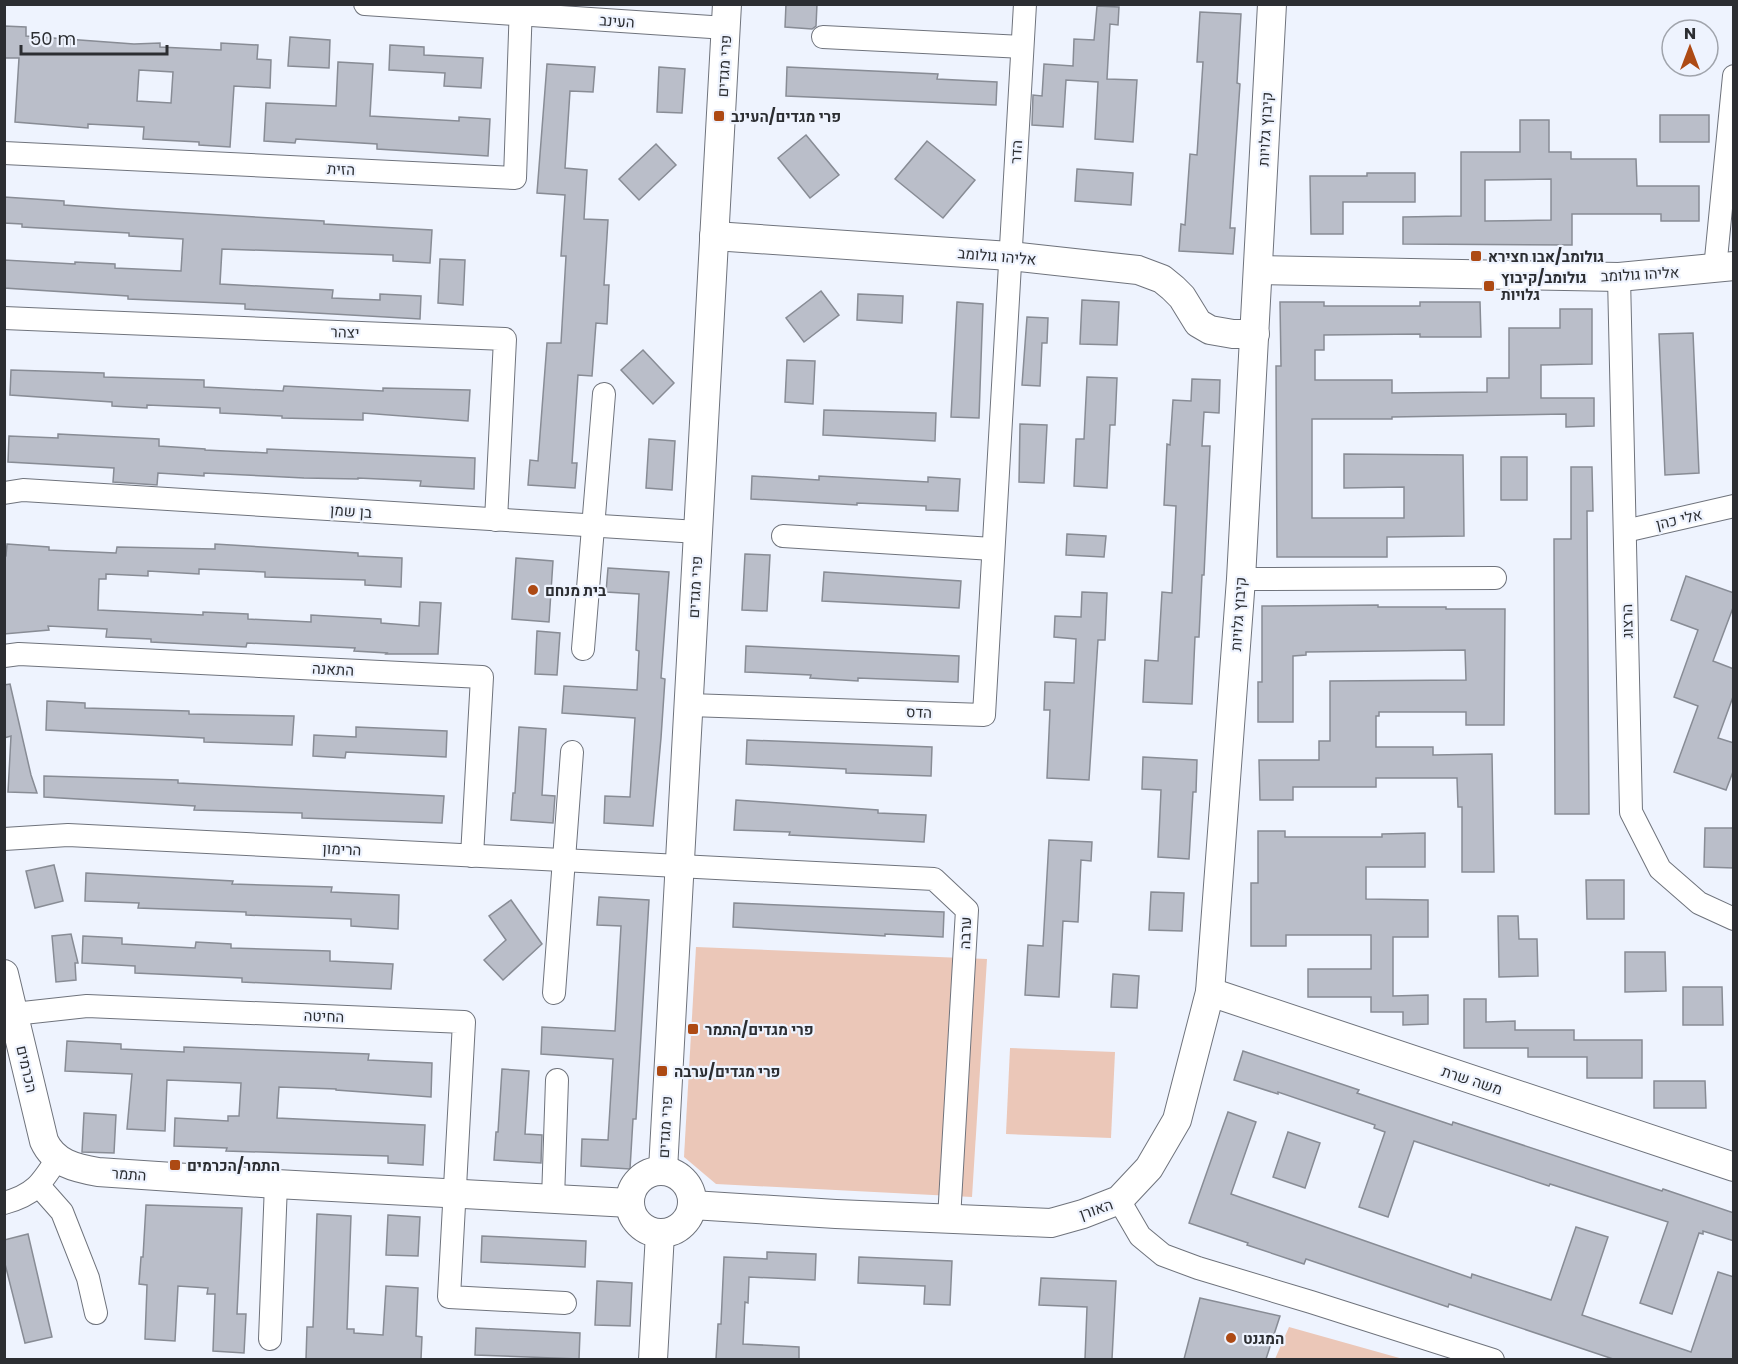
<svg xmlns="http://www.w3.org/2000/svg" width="1738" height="1364" font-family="Poppins,Heebo,sans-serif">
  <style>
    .green { fill: #ebc7b8 }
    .building { fill: #babec9; stroke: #888c95; stroke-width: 1.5; fill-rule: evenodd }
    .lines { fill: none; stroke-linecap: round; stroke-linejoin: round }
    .minor-casing { stroke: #6f737c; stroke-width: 24 }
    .tertiary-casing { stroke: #6f737c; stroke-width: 30 }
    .minor { stroke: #fff; stroke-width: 22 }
    .tertiary { stroke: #fff; stroke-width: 28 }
    .poi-dot { fill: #ad4a14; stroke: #eef3fe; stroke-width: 2 }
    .labels { text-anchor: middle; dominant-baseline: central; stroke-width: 4.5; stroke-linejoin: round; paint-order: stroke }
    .street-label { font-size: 15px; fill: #2c2e32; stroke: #eef3fe }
    .poi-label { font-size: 15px; font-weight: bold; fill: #2c2e32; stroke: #eef3fe; text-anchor: start }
  </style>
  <rect width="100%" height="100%" fill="#eef3fe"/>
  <!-- green -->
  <g class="green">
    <polygon points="696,947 987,959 972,1197 716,1184 684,1157"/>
    <polygon points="1010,1048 1115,1052 1111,1138 1006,1134"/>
    <polygon points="1289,1327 1403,1359 1275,1359"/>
  </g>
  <!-- building -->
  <g class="building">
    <polygon points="786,4 817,4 816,26 812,29 785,27"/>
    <polygon points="1097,6 1119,7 1118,25 1110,24 1107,79 1137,80 1133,142 1095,139 1098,82 1066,80 1063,127 1032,125 1033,95 1042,96 1044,64 1073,66 1074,39 1094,40"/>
    <polygon points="1200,12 1241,14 1237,83 1240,84 1230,228 1235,228 1233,254 1179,251 1181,224 1185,225 1190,154 1197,155 1203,62 1197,62"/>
    <path d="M4,26L26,27V36L134,44L160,43V47L221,50V43L258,45L257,59L271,60L270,88L234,86L230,147L199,145V142L143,139L144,127L88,124V128L15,122L19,58H4ZM139,70L173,72L171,103L137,101Z"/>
    <polygon points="290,37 330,40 329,68 288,66"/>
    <polygon points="390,45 424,47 424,55 483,58 481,88 444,86 445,73 389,70"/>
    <polygon points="338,62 373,64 370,116 459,121 459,117 490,119 488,156 377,149 377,144 296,139 295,143 264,141 266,103 336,106"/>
    <polygon points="547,64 595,67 593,92 570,91 565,168 587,170 584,219 608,220 604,285 609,285 607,324 596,323 592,376 578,375 572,463 577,463 575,488 528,485 530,460 538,461 547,343 561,343 566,256 561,256 565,195 537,193"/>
    <polygon points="659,67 685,69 682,113 657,112"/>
    <polygon points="787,67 938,74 937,79 997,82 996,105 786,96"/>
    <rect x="1660" y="115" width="49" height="27"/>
    <path d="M1520,120H1549V152H1571V159H1636L1637,186H1699V221H1661V214H1572V245L1403,244V217L1461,216V152H1520ZM1551,179V220L1485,221V180Z"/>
    <polygon points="806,135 839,175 810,198 778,158"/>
    <polygon points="927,141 975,180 943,218 895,179"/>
    <polygon points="656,144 676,165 639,200 619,179"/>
    <polygon points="1077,169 1133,173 1131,205 1075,201"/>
    <polygon points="1367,173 1415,173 1415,202 1343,202 1343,234 1311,234 1310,176 1367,176"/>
    <polygon points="4,197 64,201 64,205 120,209 324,221 324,224 432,230 430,263 393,261 393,255 222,249 220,284 333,290 332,298 380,300 380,294 421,296 420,319 245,309 245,304 128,299 128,296 4,288 4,260 75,264 75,262 115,264 115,268 181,271 183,239 129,236 129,233 22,227 22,224 4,223"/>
    <polygon points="440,259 465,260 463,305 438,303"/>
    <polygon points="821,291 839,315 804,342 786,318"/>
    <polygon points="858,294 903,296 902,323 857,320"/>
    <polygon points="1082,300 1119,302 1117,345 1080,344"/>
    <polygon points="957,302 983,304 979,418 951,417"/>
    <polygon points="1280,302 1324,302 1324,306 1420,306 1420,302 1480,302 1481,337 1420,337 1420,334 1324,335 1324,350 1315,350 1315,380 1392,380 1392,393 1487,392 1487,378 1509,378 1509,328 1560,328 1560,309 1592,309 1592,364 1541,365 1541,398 1594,398 1594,426 1566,427 1566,414 1392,417 1392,419 1312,419 1312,518 1404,518 1404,487 1344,488 1344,454 1463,455 1464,536 1387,537 1387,557 1277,557 1276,366 1281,366"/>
    <polygon points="1027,317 1048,318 1047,343 1042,343 1040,386 1022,385"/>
    <polygon points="1693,333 1699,473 1665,475 1659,334"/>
    <polygon points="643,350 674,383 653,404 621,370"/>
    <polygon points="787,360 815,361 813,404 785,402"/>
    <polygon points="11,370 104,373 104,377 204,380 204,387 283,391 284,386 383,391 383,388 470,390 468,421 363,413 363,420 282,418 282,416 220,413 220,408 147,405 147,408 112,406 112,402 10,395"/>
    <polygon points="1087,377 1117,378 1115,425 1110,425 1107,488 1074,486 1076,439 1084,439"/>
    <polygon points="1192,379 1220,380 1219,413 1204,412 1202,446 1210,446 1204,575 1202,575 1199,637 1195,637 1192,704 1143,702 1145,660 1158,661 1162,592 1172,593 1176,506 1164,505 1167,444 1170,445 1173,400 1191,401"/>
    <polygon points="824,410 936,413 935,441 823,435"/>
    <polygon points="1020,424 1047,425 1044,483 1019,482"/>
    <polygon points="58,434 159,439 159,446 205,449 205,450 267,453 267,449 475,458 474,489 420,486 421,481 358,478 358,479 304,478 204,473 204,476 158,473 157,485 113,482 114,468 8,462 9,436 58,438"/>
    <polygon points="649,439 675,441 672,490 646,488"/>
    <rect x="1501" y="457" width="26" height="43"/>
    <polygon points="1571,467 1592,467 1593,511 1587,511 1589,814 1555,814 1554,539 1571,539"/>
    <polygon points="752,476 819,480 819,476 928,482 928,477 960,479 958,511 926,510 926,506 857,503 857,505 751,499"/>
    <polygon points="1067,534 1106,536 1104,557 1066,555"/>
    <polygon points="7,544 49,547 49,550 116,553 117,547 215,549 215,544 358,553 358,556 402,558 401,587 365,585 365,580 265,577 265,572 199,569 199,574 148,571 148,576 106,574 106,579 99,579 98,610 203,615 203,612 248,614 248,619 311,622 311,615 381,619 381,623 419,626 420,602 441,603 438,654 386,654 387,653 354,651 355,648 247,643 246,647 151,642 151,639 106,637 107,629 48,626 49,630 4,634 4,557 6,556"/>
    <polygon points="745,554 770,555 767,611 742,610"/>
    <polygon points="516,558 553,561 549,622 512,619"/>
    <polygon points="608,568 669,572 661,678 665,679 661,738 653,826 604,823 605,796 630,797 635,718 562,713 564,686 637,690 639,651 636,650 639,594 606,592"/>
    <polygon points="824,572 961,581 959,608 822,601"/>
    <polygon points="1686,576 1734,593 1734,605 1713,661 1734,669 1734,694 1718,738 1734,743 1734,769 1726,790 1674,772 1698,706 1674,697 1698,630 1671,620"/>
    <polygon points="1082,592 1107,593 1105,640 1098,640 1089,780 1047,778 1050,710 1044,710 1045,682 1074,683 1076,639 1054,637 1055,616 1081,617"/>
    <polygon points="1378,605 1378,607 1446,607 1446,609 1505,609 1504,725 1466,725 1466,712 1379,712 1379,716 1376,716 1376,747 1433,747 1433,755 1492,754 1494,872 1462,872 1462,807 1458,807 1457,778 1376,778 1376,787 1293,787 1293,800 1260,800 1259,760 1319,760 1319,741 1330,741 1330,681 1466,680 1465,650 1306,652 1306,655 1293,656 1293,722 1258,722 1258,682 1262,682 1262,606"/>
    <polygon points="537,631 560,633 557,675 535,674"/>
    <polygon points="746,646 959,656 958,682 858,678 858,681 810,678 811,675 745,672"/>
    <polygon points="10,684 31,775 37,793 8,792 11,736 4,738 4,685"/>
    <polygon points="47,701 85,703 85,708 189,711 189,714 294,716 292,745 204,742 204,738 46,730"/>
    <polygon points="356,727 447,731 446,757 346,752 345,758 313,756 314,735 356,737"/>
    <polygon points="519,727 546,729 542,795 555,796 553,823 511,820 513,793 515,793"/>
    <polygon points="747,740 932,747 931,776 846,773 846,769 746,764"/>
    <polygon points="1143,757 1197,760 1196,792 1193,792 1189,859 1158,857 1161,790 1142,789"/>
    <polygon points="44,776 178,780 178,783 444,796 442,823 302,818 302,813 194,810 195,806 44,797"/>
    <polygon points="736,800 878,810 878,813 926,815 924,842 789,835 790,832 734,830"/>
    <polygon points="1705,828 1734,828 1734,868 1704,867"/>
    <polygon points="1258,831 1285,831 1285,837 1382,837 1382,834 1425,833 1425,867 1366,867 1366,899 1428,900 1428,937 1393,937 1393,996 1428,995 1428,1024 1403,1025 1403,1012 1371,1012 1371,997 1308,997 1308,969 1371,969 1371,935 1286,935 1286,946 1251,946 1251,883 1258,883"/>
    <polygon points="1049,840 1092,842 1091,861 1081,860 1078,922 1063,921 1059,997 1025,995 1028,945 1043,946"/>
    <polygon points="54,865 63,901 35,908 26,871"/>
    <polygon points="86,873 233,881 232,884 332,887 331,892 399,895 398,929 351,926 351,919 246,915 246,912 138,908 139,903 85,901"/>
    <polygon points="1586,880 1624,880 1624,919 1587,919"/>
    <polygon points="1151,892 1184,893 1182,931 1149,930"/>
    <polygon points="599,897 649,900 636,1119 633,1119 630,1169 581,1166 582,1139 608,1140 613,1059 541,1054 542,1027 615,1031 621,926 597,925"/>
    <polygon points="511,900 542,944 503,980 484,960 506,940 489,916"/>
    <polygon points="734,903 944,912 943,937 885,934 885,936 733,927"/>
    <polygon points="1498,916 1518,916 1519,939 1537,939 1538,976 1499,977"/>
    <polygon points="71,934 78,963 75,963 76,980 56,982 52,936"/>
    <polygon points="83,936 122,938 122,944 195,948 196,942 231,944 231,948 330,951 330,961 393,964 391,989 242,982 242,978 135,973 135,966 82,963"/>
    <polygon points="1625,952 1665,952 1666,991 1625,992"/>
    <polygon points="1113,974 1139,976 1137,1008 1111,1007"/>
    <polygon points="1683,987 1722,987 1723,1025 1683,1025"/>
    <polygon points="1464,999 1486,999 1486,1022 1515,1021 1515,1030 1574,1030 1574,1040 1642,1040 1642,1078 1587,1078 1587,1057 1528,1057 1528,1048 1464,1048"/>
    <polygon points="67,1041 121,1044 121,1049 184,1052 184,1047 369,1054 368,1060 432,1063 431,1097 336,1090 336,1089 279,1087 277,1118 425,1125 423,1165 388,1163 388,1156 226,1151 227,1148 174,1146 175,1118 228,1121 228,1116 239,1116 241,1083 167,1080 165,1131 127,1129 132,1074 65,1071"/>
    <polygon points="1243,1051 1359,1090 1357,1093 1452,1125 1453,1122 1662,1191 1663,1189 1734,1213 1734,1241 1703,1231 1703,1234 1699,1233 1672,1314 1640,1303 1668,1222 1550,1184 1549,1186 1414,1141 1388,1217 1359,1207 1385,1132 1374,1128 1375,1125 1278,1092 1278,1094 1234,1080"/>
    <polygon points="502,1069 529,1071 525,1134 542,1135 541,1163 494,1160 496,1132 498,1132"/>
    <polygon points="1654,1081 1705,1081 1706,1108 1654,1108"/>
    <polygon points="1228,1112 1256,1122 1231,1194 1471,1278 1472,1274 1551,1300 1576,1227 1608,1237 1582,1315 1691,1352 1718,1272 1734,1277 1734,1359 1613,1359 1449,1304 1448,1307 1306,1259 1304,1264 1247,1245 1248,1243 1189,1223"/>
    <polygon points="84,1113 116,1115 114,1153 82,1152"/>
    <polygon points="1288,1132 1320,1143 1305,1188 1273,1177"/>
    <polygon points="146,1205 242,1208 237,1314 246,1314 244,1353 213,1351 215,1294 207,1294 208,1288 178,1286 175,1341 145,1339 147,1285 139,1284 141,1257 143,1257"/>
    <polygon points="317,1214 351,1216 347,1329 354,1329 354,1333 383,1335 386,1286 418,1288 416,1336 422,1337 421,1359 306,1359 307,1327 313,1327"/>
    <polygon points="388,1215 420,1217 418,1256 386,1255"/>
    <polygon points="28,1234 52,1337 25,1343 4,1260 4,1240"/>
    <polygon points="482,1236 586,1241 585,1267 481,1262"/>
    <polygon points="767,1252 816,1254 815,1280 749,1277 748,1303 745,1302 743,1344 799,1347 799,1359 716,1359 718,1324 721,1324 724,1257 767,1259"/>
    <polygon points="859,1257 952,1261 950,1305 924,1304 925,1286 858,1283"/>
    <polygon points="1041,1278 1116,1281 1112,1359 1085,1359 1087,1307 1039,1305"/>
    <polygon points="597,1281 632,1283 630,1326 595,1325"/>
    <polygon points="1200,1298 1280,1316 1266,1359 1184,1359"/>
    <polygon points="476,1328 580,1333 579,1359 475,1355"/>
  </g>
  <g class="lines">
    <defs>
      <g id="minor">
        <polyline points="365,4 726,28"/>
        <polyline points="823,37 1022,47"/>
        <polyline points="4,153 515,178 521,4"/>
        <polyline points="1715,269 1734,76"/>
        <polyline points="1619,277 1631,812 1660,869 1699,903 1734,919"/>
        <polyline points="4,318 505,339 496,520"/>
        <polyline points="4,493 23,490 698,532"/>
        <polyline points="1625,531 1734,506"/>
        <polyline points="783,536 993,549"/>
        <polyline points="1241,579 1495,578"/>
        <polyline points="583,649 604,394"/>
        <polyline points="4,656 19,654 482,677 472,856"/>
        <polyline points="689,705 984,715 1025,4"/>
        <polyline points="4,839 68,835 934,879 967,910 949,1219"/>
        <polyline points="554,993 572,752"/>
        <polyline points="14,1014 87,1006 464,1022 449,1297 565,1303"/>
        <polyline points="39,1186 62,1212 88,1278 96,1313"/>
        <polyline points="553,1199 557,1080"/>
        <polyline points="1119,1200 1140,1236 1163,1255 1198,1268 1311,1302 1493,1360"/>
        <path d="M4,1203C34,1195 41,1184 57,1159"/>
        <polyline points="270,1339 276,1184"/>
      </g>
      <g id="tertiary">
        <polyline points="714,236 1010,256 1138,270 1162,279 1173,288 1182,297 1198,323 1210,330 1233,334 1255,334"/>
        <polyline points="1258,270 1619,277 1734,266"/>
        <path d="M4,974L44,1141C54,1163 75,1168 98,1172L276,1184L630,1203"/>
        <polyline points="1210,992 1734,1167"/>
        <polyline points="663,1170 727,4"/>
        <circle cx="661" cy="1202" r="31"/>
        <polyline points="692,1205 836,1214 1051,1223 1083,1214 1119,1200 1149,1168 1177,1120 1210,992 1241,579 1272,4"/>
        <polyline points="653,1360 660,1233"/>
      </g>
    </defs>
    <!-- minor casing -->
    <use href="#minor" class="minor-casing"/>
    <!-- tertiary casing -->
    <use href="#tertiary" class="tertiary-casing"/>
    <!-- minor -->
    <use href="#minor" class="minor"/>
    <!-- tertiary -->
    <use href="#tertiary" class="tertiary"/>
  </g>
  <!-- markers -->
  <g class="poi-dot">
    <rect x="713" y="110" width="12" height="12" rx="3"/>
    <rect x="1470" y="250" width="12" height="12" rx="3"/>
    <rect x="1483" y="280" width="12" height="12" rx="3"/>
    <circle cx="533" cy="590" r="6"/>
    <rect x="687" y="1023" width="12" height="12" rx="3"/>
    <rect x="656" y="1065" width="12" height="12" rx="3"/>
    <rect x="169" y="1159" width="12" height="12" rx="3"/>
    <circle cx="1231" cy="1338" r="6"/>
  </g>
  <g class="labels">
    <!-- street labels -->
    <g class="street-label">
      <text transform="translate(617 21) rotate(4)">העינב</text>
      <text transform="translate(724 66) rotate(-87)">פרי מגדים</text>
      <text transform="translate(1265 129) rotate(-87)">קיבוץ גלויות</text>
      <text transform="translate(1016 152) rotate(-87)">הדר</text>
      <text transform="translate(341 169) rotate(3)">הזית</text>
      <text transform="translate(997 256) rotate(5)">אליהו גולומב</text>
      <text transform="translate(1640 274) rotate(-3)">אליהו גולומב</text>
      <text transform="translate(345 332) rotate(2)">יצהר</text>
      <text transform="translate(351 511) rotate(4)">בן שמן</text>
      <text transform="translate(1679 519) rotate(-13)">אלי כהן</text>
      <text transform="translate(695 587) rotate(-87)">פרי מגדים</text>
      <text transform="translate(1238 614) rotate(-86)">קיבוץ גלויות</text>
      <text transform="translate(1627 621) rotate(-91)">הרצוג</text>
      <text transform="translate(333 669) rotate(3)">התאנה</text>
      <text transform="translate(919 712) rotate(2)">הדס</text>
      <text transform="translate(342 849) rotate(3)">הרימון</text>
      <text transform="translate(965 933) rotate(-88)">ערבה</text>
      <text transform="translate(324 1016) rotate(2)">החיטה</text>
      <text transform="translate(27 1069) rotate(77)">הכרמים</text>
      <text transform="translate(1472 1080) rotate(18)">משה שרת</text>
      <text transform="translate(665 1127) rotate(-87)">פרי מגדים</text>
      <text transform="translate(129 1174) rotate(4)">התמר</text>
      <text transform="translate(1096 1209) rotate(-19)">האורן</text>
    </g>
    <!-- poi labels -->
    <g class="poi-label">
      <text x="731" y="116">פרי מגדים/העינב</text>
      <text x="1488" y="256">גולומב/אבו חצירא</text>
      <text x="1501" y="277">גולומב/קיבוץ<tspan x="1501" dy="17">גלויות</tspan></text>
      <text x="545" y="590">בית מנחם</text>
      <text x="705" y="1029">פרי מגדים/התמר</text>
      <text x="674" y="1071">פרי מגדים/ערבה</text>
      <text x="187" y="1165">התמר/הכרמים</text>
      <text x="1243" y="1338">המגנט</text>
    </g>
  </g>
  <!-- border -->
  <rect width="1738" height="1364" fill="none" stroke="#2c2e32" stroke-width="12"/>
  <!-- north arrow -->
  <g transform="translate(1690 48)"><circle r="28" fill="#eef3fe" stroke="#a0a4ac" stroke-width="1.5"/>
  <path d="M0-4.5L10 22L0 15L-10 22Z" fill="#ad4a14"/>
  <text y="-9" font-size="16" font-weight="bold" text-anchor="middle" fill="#2c2e32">N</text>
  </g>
  <!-- scale -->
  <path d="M21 45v9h146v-9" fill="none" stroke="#2c2e32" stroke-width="3"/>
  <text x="30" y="45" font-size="18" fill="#2c2e32" stroke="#eef3fe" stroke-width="4.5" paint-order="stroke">50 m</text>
</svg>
